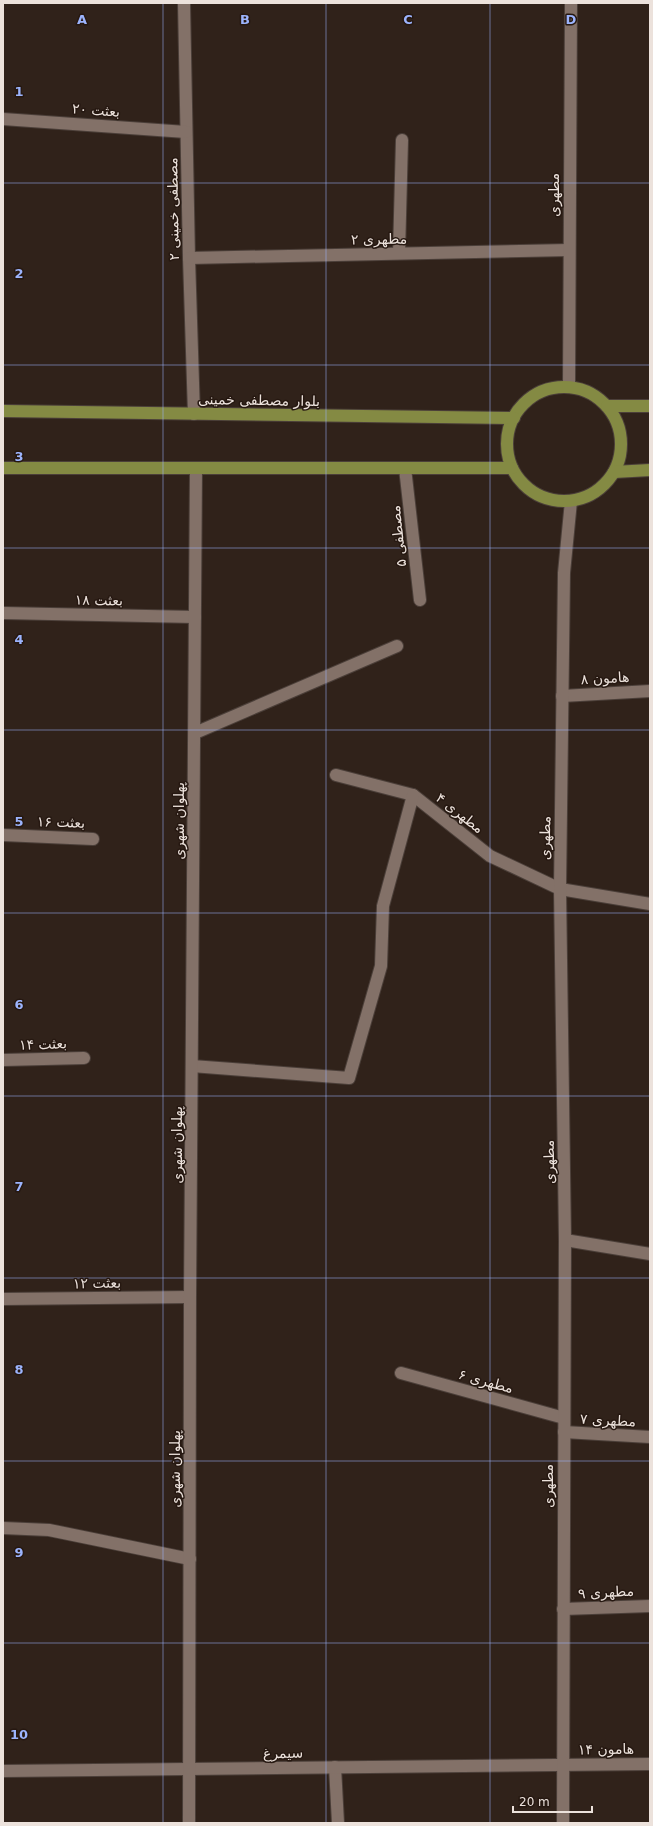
<svg xmlns="http://www.w3.org/2000/svg" width="653" height="1826" font-family="'DejaVu Sans','Noto Sans Arabic',sans-serif">
  <style>
    .lines { fill: none; stroke-linecap: round; stroke-linejoin: round }
    .minor-casing { stroke: #4b3f39; stroke-width: 14 }
    .major-casing { stroke: #4b3f39; stroke-width: 14 }
    .minor { stroke: #837168; stroke-width: 12 }
    .major { stroke: #848a43; stroke-width: 12 }
    .grid { fill: none; stroke: #9cb4fd; stroke-width: 1; stroke-opacity: 0.55 }
    .labels { text-anchor: middle; dominant-baseline: central; stroke-width: 3; stroke-linejoin: round; paint-order: stroke }
    .street-label { font-size: 14px; fill: #ece2dc; stroke: #261811 }
    .grid-label { font-size: 13px; text-anchor: middle; font-weight: bold; fill: #9cb4fd; stroke: #261811; stroke-width: 3; stroke-linejoin: round; paint-order: stroke }
  </style>
  <rect width="100%" height="100%" fill="#30221a"/>
  <g class="lines">
    <defs>
      <g id="minor">
        <polyline points="184,3 189,258 194,414"/>
        <polyline points="3,119 186,132"/>
        <polyline points="399,253 402,140"/>
        <polyline points="189,258 569,250"/>
        <polyline points="569,387 571,3"/>
        <polyline points="405,468 420,600"/>
        <polyline points="3,613 195,617"/>
        <polyline points="562,696 650,691"/>
        <polyline points="195,733 397,646"/>
        <polyline points="336,775 413,795 490,856 560,889 650,904"/>
        <polyline points="3,835 93,839"/>
        <polyline points="3,1060 84,1058"/>
        <polyline points="192,1066 349,1078 381,966 383,906 413,795"/>
        <polyline points="565,1240 650,1254"/>
        <polyline points="3,1299 190,1297"/>
        <polyline points="401,1373 564,1418"/>
        <polyline points="564,1432 650,1437"/>
        <polyline points="3,1528 49,1530 190,1559"/>
        <polyline points="563,1609 650,1606"/>
        <polyline points="335,1767 338,1823"/>
        <polyline points="3,1771 650,1764"/>
        <polyline points="189,1823 190,1297 196,468"/>
        <polyline points="563,1823 565,1240 560,889 564,573 571,501"/>
      </g>
      <g id="major">
        <circle cx="564" cy="444" r="57"/>
        <polyline points="607,406 650,406"/>
        <polyline points="3,411 514,418"/>
        <polyline points="3,468 512,468"/>
        <polyline points="614,472 650,470"/>
      </g>
    </defs>
    <!-- minor casing -->
    <use href="#minor" class="minor-casing"/>
    <!-- major casing -->
    <use href="#major" class="major-casing"/>
    <!-- minor -->
    <use href="#minor" class="minor"/>
    <!-- major -->
    <use href="#major" class="major"/>
  </g>
  <!-- grid -->
  <path class="grid" d="M163,3V1823M326,3V1823M490,3V1823M3,183H650M3,365H650M3,548H650M3,730H650M3,913H650M3,1096H650M3,1278H650M3,1461H650M3,1643H650"/>
  <g class="labels">
    <!-- street labels -->
    <g class="street-label">
      <text transform="translate(96 110) rotate(4)">بعثت ۲۰</text>
      <text transform="translate(554 195) rotate(-90)">مطهری</text>
      <text transform="translate(173 209) rotate(-91)">مصطفی خمینی ۲</text>
      <text transform="translate(379 239) rotate(-1)">مطهری ۲</text>
      <text transform="translate(259 400) rotate(1)">بلوار مصطفی خمینی</text>
      <text transform="translate(398 536) rotate(-96)">مصطفی ۵</text>
      <text transform="translate(99 600) rotate(1)">بعثت ۱۸</text>
      <text transform="translate(605 678) rotate(-3)">هامون ۸</text>
      <text transform="translate(460 813) rotate(38)">مطهری ۴</text>
      <text transform="translate(179 821) rotate(-90)">پهلوان شهری</text>
      <text transform="translate(61 822) rotate(2)">بعثت ۱۶</text>
      <text transform="translate(545 838) rotate(-89)">مطهری</text>
      <text transform="translate(43 1044) rotate(-2)">بعثت ۱۴</text>
      <text transform="translate(177 1145) rotate(-90)">پهلوان شهری</text>
      <text transform="translate(549 1162) rotate(-91)">مطهری</text>
      <text transform="translate(97 1283) rotate(-1)">بعثت ۱۲</text>
      <text transform="translate(486 1381) rotate(15)">مطهری ۶</text>
      <text transform="translate(608 1420) rotate(3)">مطهری ۷</text>
      <text transform="translate(175 1469) rotate(-90)">پهلوان شهری</text>
      <text transform="translate(548 1486) rotate(-90)">مطهری</text>
      <text transform="translate(606 1592) rotate(-3)">مطهری ۹</text>
      <text transform="translate(606 1749) rotate(-1)">هامون ۱۴</text>
      <text transform="translate(283 1753) rotate(-1)">سیمرغ</text>
    </g>
  </g>
  <g class="grid-label">
    <text x="82" y="24">A</text>
    <text x="245" y="24">B</text>
    <text x="408" y="24">C</text>
    <text x="571" y="24">D</text>
    <text x="19" y="96">1</text>
    <text x="19" y="278">2</text>
    <text x="19" y="461">3</text>
    <text x="19" y="644">4</text>
    <text x="19" y="826">5</text>
    <text x="19" y="1009">6</text>
    <text x="19" y="1191">7</text>
    <text x="19" y="1374">8</text>
    <text x="19" y="1557">9</text>
    <text x="19" y="1739">10</text>
  </g>
  <!-- border -->
  <rect width="653" height="1826" fill="none" stroke="#ece2dc" stroke-width="8"/>
  <!-- scale -->
  <path d="M513 1806v6h79v-6" fill="none" stroke="#ece2dc" stroke-width="2"/>
  <text x="519" y="1806" font-size="12" fill="#ece2dc" stroke="#261811" stroke-width="3" paint-order="stroke">20 m</text>
</svg>
